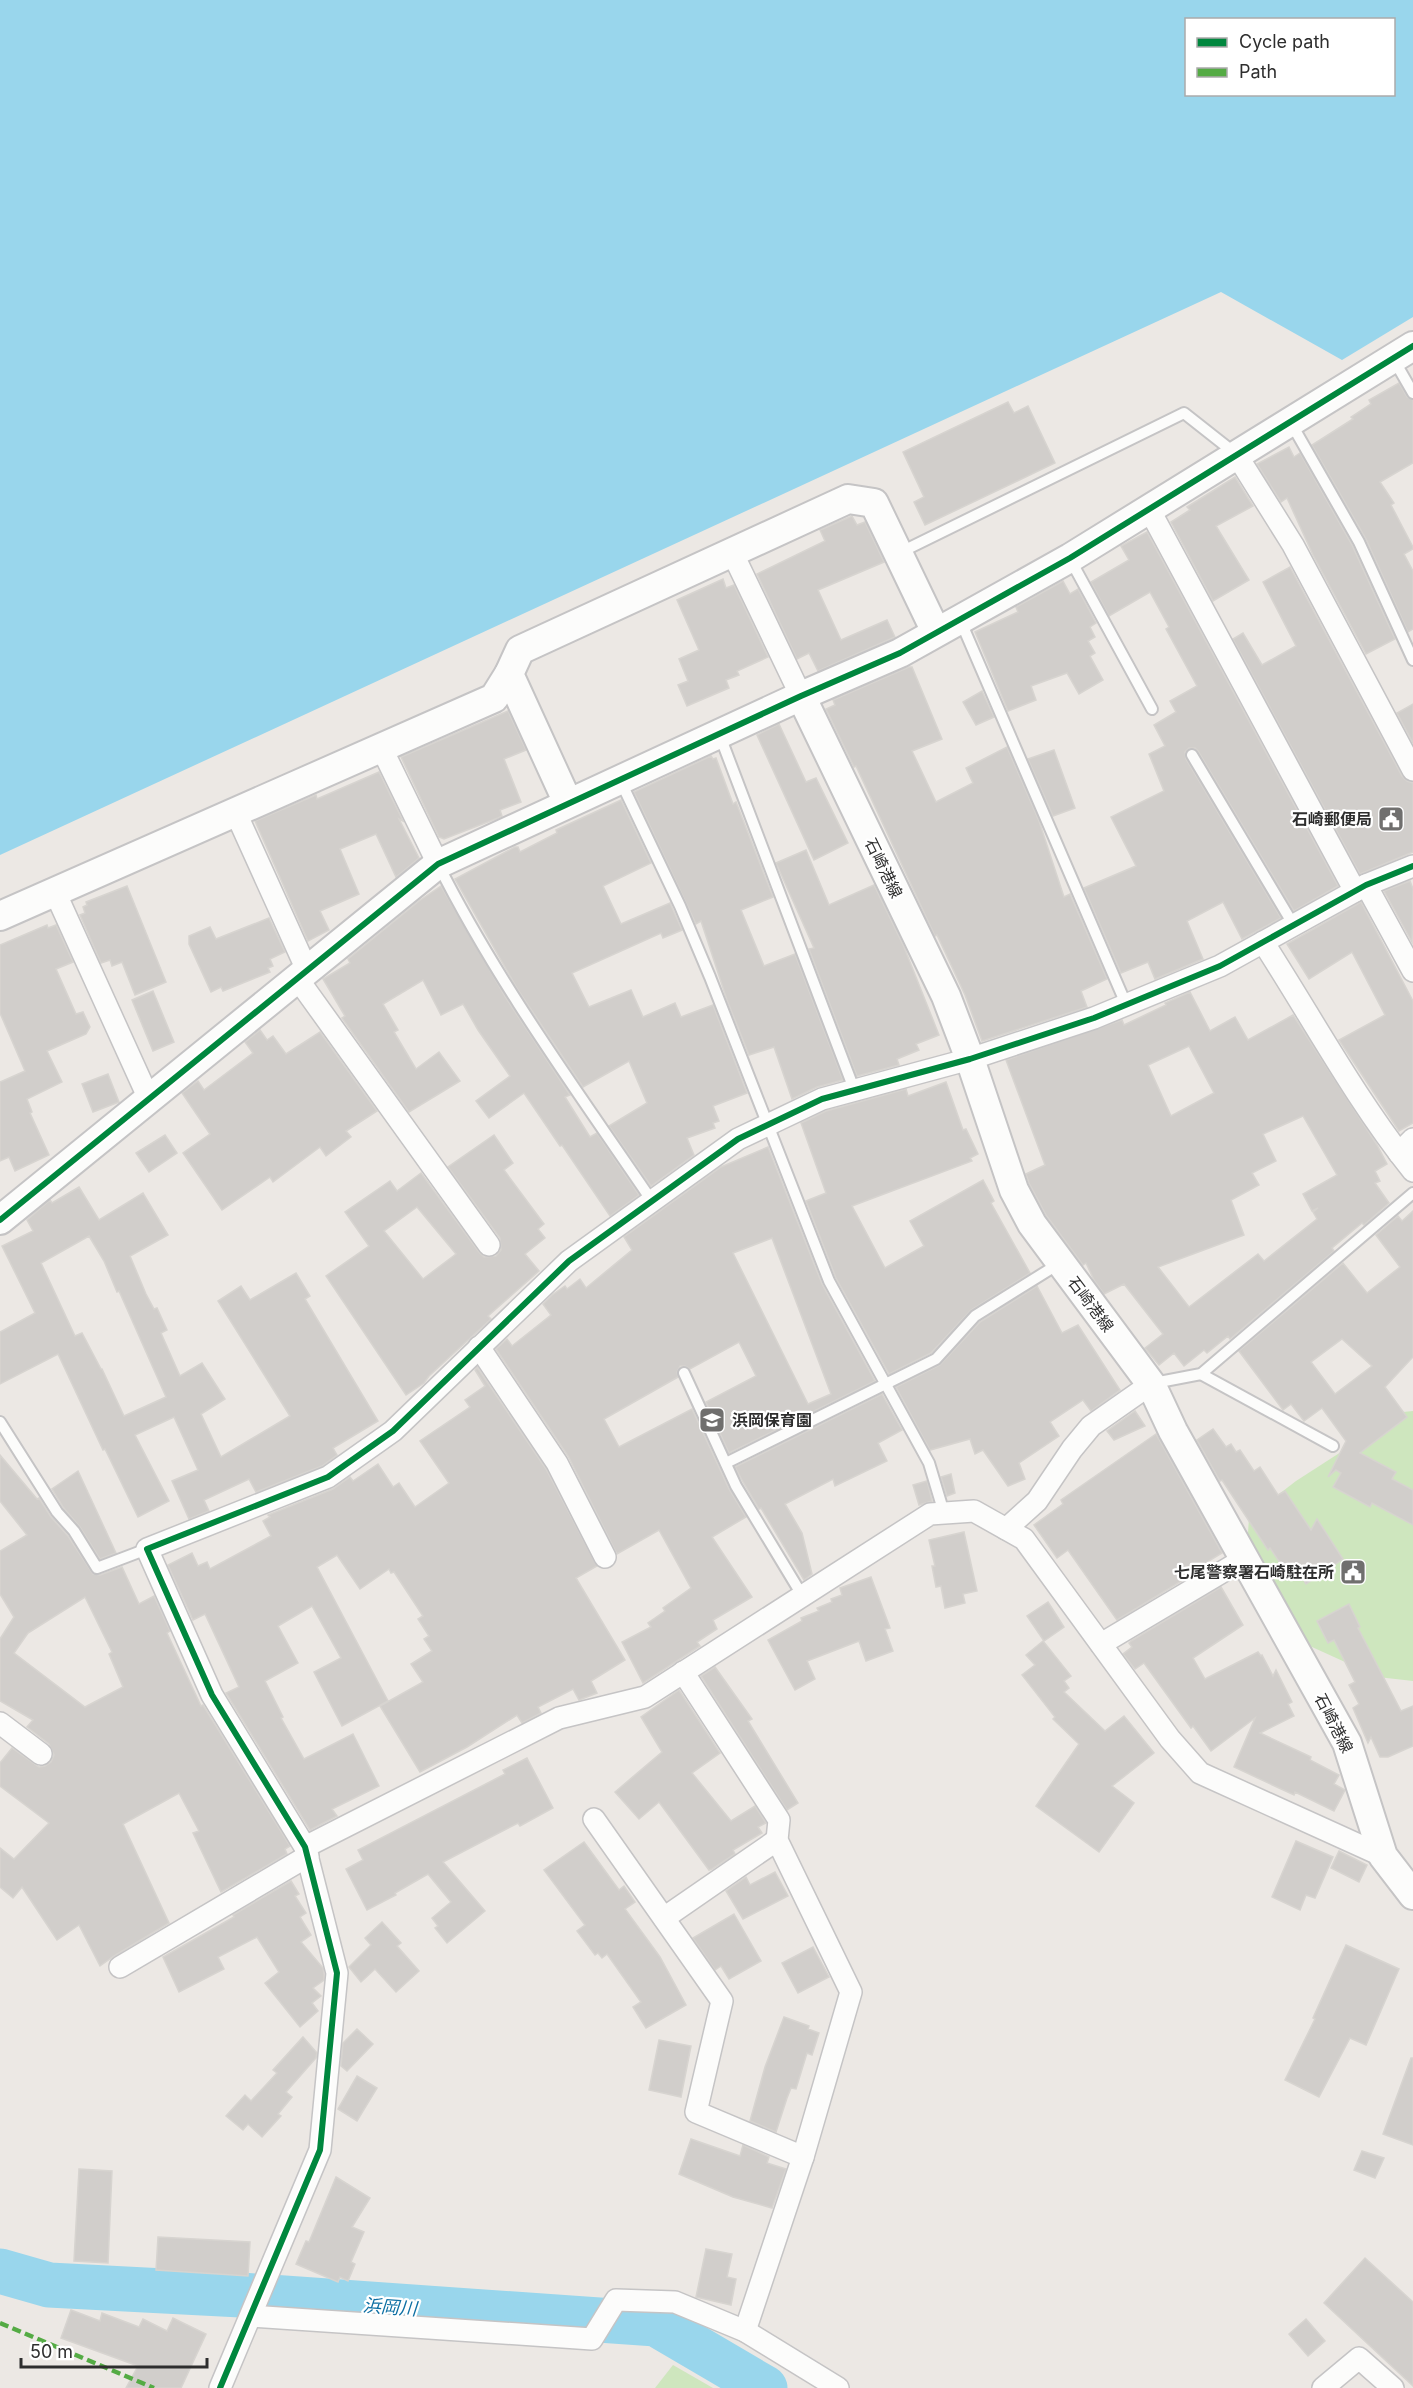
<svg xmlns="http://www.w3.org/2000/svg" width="1413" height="2388" font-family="Inter,'Noto Sans JP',sans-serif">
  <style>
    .green { fill: #cee6be }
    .water { fill: #99d6ec; fill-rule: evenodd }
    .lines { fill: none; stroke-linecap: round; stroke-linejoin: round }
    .river { stroke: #99d6ec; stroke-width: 45 }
    .building { fill: #d1cecb; stroke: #d7d4d0; stroke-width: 1.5; fill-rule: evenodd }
    .lane-casing { stroke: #c5c4c5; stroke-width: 14 }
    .street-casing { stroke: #c5c4c5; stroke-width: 24 }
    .secondary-casing { stroke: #c5c4c5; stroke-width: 32 }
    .lane { stroke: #fcfcfb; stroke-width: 10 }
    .street { stroke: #fcfcfb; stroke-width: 21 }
    .secondary { stroke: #fcfcfb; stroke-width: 28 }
    .quiet { stroke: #54ab44; stroke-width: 4.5; stroke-dasharray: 9 4.5; stroke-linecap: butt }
    .cycleway-casing { stroke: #fff; stroke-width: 10 }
    .cycleway { stroke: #00873e; stroke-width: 6 }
    .labels { text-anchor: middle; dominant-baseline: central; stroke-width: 4.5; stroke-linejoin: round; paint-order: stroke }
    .poi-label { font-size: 16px; font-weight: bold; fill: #2e2e2e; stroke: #fff; text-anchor: end }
    .street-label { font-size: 16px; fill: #2e2e2e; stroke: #fff }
    .water-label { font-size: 18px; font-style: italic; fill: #0d6fa3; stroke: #fff }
  </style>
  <rect width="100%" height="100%" fill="#ece8e4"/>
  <!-- green -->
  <g class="green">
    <polygon points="1413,1411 1413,1681 1378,1677 1290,1637 1245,1580 1249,1517 1296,1481 1403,1412"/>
    <polygon points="673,2365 713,2388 655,2388"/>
  </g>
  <!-- water -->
  <path class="water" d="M0,0H1413V317L1342,360L1221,292L0,855ZM1186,20H1394V94H1186Z"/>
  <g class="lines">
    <!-- river -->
    <polyline class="river" points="0,2271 49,2285 241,2295 656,2324 765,2388"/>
  </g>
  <!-- building -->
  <g class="building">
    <polygon points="1399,383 1407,397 1413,400 1413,463 1380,482 1394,503 1391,505 1413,547 1413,549 1404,554 1413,571 1413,629 1408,632 1366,539 1312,445 1353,419 1351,417 1371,404 1369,400"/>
    <polygon points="1008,402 1014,413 1028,406 1055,463 925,525 914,502 924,497 903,452"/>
    <polygon points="1289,447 1294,457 1300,453 1352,545 1395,639 1366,654 1313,555 1287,498 1281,502 1257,464"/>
    <polygon points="1235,477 1253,506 1216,526 1249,580 1213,601 1171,522 1190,510 1187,507"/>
    <polygon points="852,516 857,525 865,522 884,562 818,590 841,640 887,620 895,637 818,671 809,653 797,659 757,574 825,541 820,530"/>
    <polygon points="1147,532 1338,886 1294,911 1198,751 1195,748 1189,748 1185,752 1186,759 1281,918 1242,939 1223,902 1187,921 1203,959 1155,979 1148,962 1121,973 1084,888 1136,866 1111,817 1164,791 1149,754 1165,746 1154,725 1176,712 1170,701 1197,686 1166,629 1169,627 1150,592 1109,616 1091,582 1129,560 1121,546"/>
    <polygon points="1290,567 1402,776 1407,781 1413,783 1413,852 1360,874 1233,639 1243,633 1262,665 1296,646 1263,582"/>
    <polygon points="723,579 726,588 734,585 768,657 737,671 739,675 726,680 729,688 687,706 678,685 688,681 679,659 699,650 677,600"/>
    <polygon points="1063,581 1070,594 1078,589 1096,623 1090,627 1095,637 1088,641 1095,653 1090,656 1103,680 1079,694 1067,673 1031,686 1036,700 1008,711 975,632 1018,612 1016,607"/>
    <polygon points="909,667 912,667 942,739 912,751 936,802 973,783 966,768 1007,747 1039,821 1064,897 1070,894 1107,979 1081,991 1087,1007 982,1041 965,995 937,935 935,936 856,766 854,767 826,709 835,705 833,700"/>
    <polygon points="982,691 994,717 976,725 963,702"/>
    <polygon points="1413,704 1413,743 1397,713"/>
    <polygon points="508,711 526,750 504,759 521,802 500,810 502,816 498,818 444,839 439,837 401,757"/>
    <polygon points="779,724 806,782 816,778 848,843 814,860 757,735"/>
    <polygon points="1054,750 1075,808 1053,816 1028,759"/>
    <polygon points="711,756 713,759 716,758 733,804 736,802 773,897 741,910 764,966 795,954 843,1080 817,1087 792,1099 774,1047 749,1055 727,1000 701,921 696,924 634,792"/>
    <polygon points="379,772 403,821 399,819 419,858 396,877 376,834 340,849 359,894 320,911 329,930 308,941 255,821 316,795 317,799"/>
    <polygon points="621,800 651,863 603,886 621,924 670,903 682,930 663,938 661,933 572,973 589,1007 631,990 643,1017 675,1003 681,1017 713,1005 747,1093 713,1106 719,1121 713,1123 715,1128 687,1138 694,1155 651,1186 609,1126 647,1103 629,1061 583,1087 518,990 455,879 515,847 518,847 520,852 557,833 556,830"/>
    <polygon points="806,850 829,905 874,885 904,947 939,1035 916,1044 919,1050 897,1059 899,1065 857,1076 809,949 814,948 776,863"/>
    <polygon points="1410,881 1413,889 1412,942 1384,891"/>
    <polygon points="127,886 166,982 135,995 122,962 112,966 110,960 101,963 80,915 85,913 83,907 87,905 86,902"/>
    <polygon points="441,886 506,998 570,1095 565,1097 590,1137 597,1133 639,1195 610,1216 562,1145 560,1146 524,1093 489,1118 476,1101 510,1076 478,1030 463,1004 441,1015 423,980 383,1004 398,1030 394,1032 416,1069 439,1052 460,1081 409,1112 342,1018 345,1016 323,979 350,963 348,959 419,901"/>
    <polygon points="1361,902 1413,1001 1413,1123 1399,1131 1339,1040 1385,1015 1352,952 1309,979 1287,944"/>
    <polygon points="269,918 285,952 270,959 273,966 268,968 270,972 223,991 221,987 211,992 189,944 189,936 210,927 216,939"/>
    <polygon points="47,925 48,928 56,925 73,962 56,969 76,1014 83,1012 90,1027 86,1034 47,1051 62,1082 27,1099 32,1112 30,1113 49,1155 15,1171 9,1157 0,1161 0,1082 25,1071 0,1013 0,945"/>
    <polygon points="153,991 174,1042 153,1051 132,1000"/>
    <path d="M1190,992L1210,1031L1235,1017L1248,1040L1293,1015L1377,1145L1387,1164L1375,1171L1380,1181L1375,1183L1389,1203L1364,1225L1362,1223L1332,1248L1334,1251L1230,1339L1228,1336L1207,1353L1204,1350L1184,1366L1174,1353L1159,1365L1145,1348L1163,1334L1124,1284L1104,1294L1094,1280L1086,1263L1083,1265L1046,1215L1029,1183L1026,1174L1045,1165L1006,1060L1122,1020L1124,1025L1166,1005L1165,1003ZM1189,1046L1214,1093L1171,1116L1148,1065ZM1303,1116L1337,1175L1303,1194L1312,1211L1318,1208L1313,1212L1317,1219L1264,1261L1258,1254L1189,1307L1158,1267L1244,1235L1231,1200L1259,1185L1252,1173L1276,1161L1263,1134Z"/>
    <polygon points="260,1030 267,1040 273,1036 286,1054 320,1032 377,1111 346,1131 351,1137 326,1156 320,1147 273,1182 270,1177 222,1210 183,1153 210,1134 182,1093 198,1081 204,1090 253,1053 245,1042"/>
    <polygon points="108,1074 119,1102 93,1112 82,1084"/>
    <polygon points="946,1082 963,1130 966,1129 978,1154 970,1158 972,1161 852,1206 885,1268 924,1246 910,1221 983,1180 994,1201 991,1203 1030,1273 971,1310 931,1353 889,1374 836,1278 806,1201 826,1193 801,1123 826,1111 906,1089 908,1096"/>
    <polygon points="165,1135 177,1153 149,1172 136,1153"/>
    <path d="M494,1135L513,1163L504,1170L544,1224L538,1229L545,1238L525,1254L539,1271L488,1316L491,1319L429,1376L424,1383L406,1395L326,1276L369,1246L345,1212L390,1181L397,1191L421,1173L479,1252L484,1257L496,1256L501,1250L500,1238L448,1167ZM417,1207L456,1254L423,1279L384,1231Z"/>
    <path d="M768,1147L822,1284L875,1381L729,1453L706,1402L756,1376L739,1342L690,1369L685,1366H680L677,1372L678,1377L604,1419L619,1447L692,1409L729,1489L746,1517L712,1537L752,1597L713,1620L717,1629L697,1642L700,1646L643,1683L622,1642L651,1627L648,1623L665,1611L663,1608L691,1588L659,1530L617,1554L568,1456L496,1349L507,1339L512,1346L551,1315L543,1304L552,1295L565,1286L567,1289L580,1279L586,1288L632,1250L624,1237L721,1167ZM772,1238L831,1394L808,1404L733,1253Z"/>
    <path d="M79,1187L99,1220L143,1193L168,1235L130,1256L146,1294L154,1309L157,1308L167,1330L161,1333L180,1376L202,1363L225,1399L201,1414L221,1457L290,1416L218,1301L241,1286L250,1300L296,1273L310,1296L305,1299L378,1421L333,1448L337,1455L322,1466L256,1492L249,1479L204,1500L209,1511L189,1519L172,1481L198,1470L174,1417L135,1435L169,1501L138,1517L105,1449L103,1450L58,1354L0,1384V1332L35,1313L2,1246L33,1231L27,1220L50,1200L52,1203ZM89,1236L104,1261L117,1292L119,1291L166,1397L124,1416L102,1369H101L82,1333L75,1336L41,1263Z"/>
    <path d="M1413,1211V1357L1385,1387L1407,1417L1360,1453L1396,1472L1392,1479L1413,1490V1525L1372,1503L1370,1507L1333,1487L1341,1473L1336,1470L1328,1477L1346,1441L1322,1408L1304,1421L1291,1404L1283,1410L1239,1351L1343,1263L1367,1293L1400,1267L1376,1235L1398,1216L1402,1221ZM1342,1339L1372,1366L1335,1394L1311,1362Z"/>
    <polygon points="1037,1286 1062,1333 1078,1325 1120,1390 1091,1411 1083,1400 1050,1422 1059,1436 1019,1463 1025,1479 1008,1486 983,1450 975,1454 970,1439 930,1450 896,1387 940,1365 980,1322"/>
    <polygon points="477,1367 546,1469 597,1566 576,1578 625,1660 591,1681 597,1693 579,1700 573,1689 538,1707 541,1713 522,1723 517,1715 467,1747 420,1772 380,1706 423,1682 411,1664 432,1651 424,1639 429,1636 418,1619 423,1616 394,1572 391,1573 389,1569 360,1589 337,1555 317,1567 388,1701 342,1726 314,1672 341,1658 312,1606 278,1626 298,1663 265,1681 283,1717 281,1718 304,1759 353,1734 379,1786 332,1809 337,1816 310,1830 226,1693 239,1687 205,1614 193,1620 168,1565 192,1553 198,1566 207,1562 210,1569 271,1536 263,1521 270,1517 268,1515 333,1489 350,1477 353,1481 378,1464 393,1487 399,1483 415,1507 449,1483 420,1441 470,1407 465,1400 485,1386 475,1370"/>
    <polygon points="882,1394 902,1430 878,1443 887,1461 835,1486 833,1479 785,1504 802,1533 812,1574 804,1580 761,1508 759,1509 743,1482 735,1467"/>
    <polygon points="1135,1411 1145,1426 1114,1440 1107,1431"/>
    <polygon points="1213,1429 1226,1447 1231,1444 1236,1452 1240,1450 1254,1471 1260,1467 1278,1495 1285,1491 1311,1530 1317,1519 1343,1559 1306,1584 1293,1563 1284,1569 1270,1548 1268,1550 1222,1480 1220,1481 1197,1440"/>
    <polygon points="1156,1434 1222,1553 1207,1562 1208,1565 1117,1620 1068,1550 1057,1558 1034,1525 1063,1504 1061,1500"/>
    <path d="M0,1455L37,1499L39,1498L51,1517L68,1536L93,1574L100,1575L122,1567L139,1604L154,1596L170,1631L167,1633L201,1706L203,1705L290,1846L285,1849L287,1854L221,1892L193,1833L199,1831L179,1793L123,1824L169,1923L114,1956L100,1966L79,1925L57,1940L22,1887L13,1898L0,1887V1848L14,1859L49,1823L0,1786V1763L12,1748L39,1767L45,1766L51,1762L54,1755L49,1744L27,1727L33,1720L0,1701V1639L14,1617L0,1594V1551L27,1535L0,1501ZM85,1597L112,1652L109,1654L123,1687L85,1707L14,1653L28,1633Z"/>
    <polygon points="78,1471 116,1553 100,1559 80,1527 63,1507 52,1489"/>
    <polygon points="951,1474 955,1493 947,1496 941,1477"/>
    <polygon points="927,1481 932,1501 919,1505 913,1485"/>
    <polygon points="964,1532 977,1591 963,1594 965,1603 945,1608 941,1586 936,1587 932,1566 935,1566 929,1540"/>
    <polygon points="871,1577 890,1628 885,1629 893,1651 866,1661 859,1641 807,1661 815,1679 795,1690 768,1640 802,1621 801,1618 819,1611 817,1608 832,1602 831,1599 842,1595 840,1588"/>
    <polygon points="1221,1587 1243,1625 1193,1658 1205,1679 1258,1652 1261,1656 1262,1655 1273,1676 1276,1670 1292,1702 1288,1704 1294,1716 1260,1733 1311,1757 1310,1760 1339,1775 1334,1784 1345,1790 1334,1811 1295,1792 1294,1795 1234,1767 1255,1718 1211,1751 1193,1726 1191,1728 1144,1663 1135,1669 1123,1654 1132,1647 1129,1643 1131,1641"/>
    <polygon points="1048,1602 1064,1627 1044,1641 1027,1616"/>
    <polygon points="1349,1604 1360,1627 1358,1628 1401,1711 1413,1706 1413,1746 1388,1757 1380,1757 1371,1737 1368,1743 1353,1708 1359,1704 1349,1685 1355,1682 1334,1640 1328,1643 1317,1621"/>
    <polygon points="1043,1641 1071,1676 1064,1681 1069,1688 1064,1692 1105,1731 1124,1716 1154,1753 1112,1786 1134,1803 1099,1852 1036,1806 1079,1744 1053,1719 1055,1717 1022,1675 1035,1665 1026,1655"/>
    <polygon points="715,1667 752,1719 748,1721 798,1803 787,1810 701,1676"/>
    <polygon points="679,1690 720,1753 692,1773 731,1821 755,1806 766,1823 758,1827 762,1833 733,1850 735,1854 712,1869 709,1870 659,1802 639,1819 615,1792 662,1752 641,1717"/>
    <polygon points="527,1758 553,1808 520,1826 518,1823 443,1862 485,1911 447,1943 435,1928 438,1926 432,1918 451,1902 428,1874 395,1893 396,1895 367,1910 346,1869 363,1860 358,1850 505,1774 503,1770"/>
    <polygon points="1296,1841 1333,1857 1315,1898 1306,1895 1300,1910 1272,1897"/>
    <polygon points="584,1842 619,1890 624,1886 635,1902 625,1909 660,1957 686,2005 646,2028 633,2007 641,2002 607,1954 602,1958 598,1953 595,1955 577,1931 585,1925 544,1870"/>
    <polygon points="1339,1851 1367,1865 1359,1882 1331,1868"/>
    <polygon points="775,1872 788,1896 743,1919 726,1891 746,1877 750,1885"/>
    <polygon points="291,1881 299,1894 295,1896 306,1913 300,1917 311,1935 301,1942 323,1968 324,1974 324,1980 313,1988 321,1996 312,2003 318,2011 300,2027 265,1983 279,1972 257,1937 218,1957 224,1969 179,1992 163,1957 234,1917 233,1915"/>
    <polygon points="734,1914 761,1961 729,1979 721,1966 715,1970 693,1938"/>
    <polygon points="382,1922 401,1943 397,1946 419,1971 396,1992 375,1969 361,1982 349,1967 371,1945 365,1938"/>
    <polygon points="1346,1945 1399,1969 1366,2045 1350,2038 1319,2097 1285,2080 1315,2019 1313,2018"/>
    <polygon points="813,1947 829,1977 798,1993 782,1963"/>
    <polygon points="784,2017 809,2026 808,2029 819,2033 812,2055 807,2053 796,2089 791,2088 787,2098 776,2132 750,2121 765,2067"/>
    <polygon points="357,2029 373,2044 347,2071 341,2066 343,2043"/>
    <polygon points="303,2037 317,2053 316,2058 286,2092 292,2097 278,2114 281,2116 262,2137 248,2124 243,2130 226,2116 245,2095 251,2101 277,2073 273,2070"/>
    <polygon points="659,2040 691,2046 681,2097 649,2090"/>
    <polygon points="1411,2058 1413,2058 1413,2145 1383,2134"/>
    <polygon points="357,2076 377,2088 357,2121 338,2109"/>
    <polygon points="691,2139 740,2156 743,2145 769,2157 767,2163 786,2169 772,2208 733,2197 679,2174"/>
    <polygon points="1362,2151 1384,2158 1375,2178 1354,2170"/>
    <polygon points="79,2169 112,2171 108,2263 74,2261"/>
    <polygon points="336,2177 370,2198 352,2227 364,2232 351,2262 355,2264 348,2281 340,2277 338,2282 296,2264 306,2241 309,2242"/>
    <polygon points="158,2237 250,2242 248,2276 156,2270"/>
    <polygon points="706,2249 732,2254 727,2277 736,2279 731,2305 696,2297"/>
    <polygon points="1365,2258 1413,2302 1413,2386 1324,2303"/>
    <polygon points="71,2310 100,2321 102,2313 139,2327 143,2319 167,2331 173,2318 206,2334 181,2388 126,2388 138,2366 61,2338"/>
    <polygon points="1306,2319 1325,2341 1308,2356 1289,2334"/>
  </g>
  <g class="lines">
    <defs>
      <g id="lane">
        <polyline points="1394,360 1413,393"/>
        <polyline points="1291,423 1359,542 1413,660"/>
        <polyline points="899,553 1184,413 1236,454"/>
        <polyline points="1070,559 1152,709"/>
        <polyline points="961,622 1126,1004"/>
        <polyline points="720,736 854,1089"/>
        <polyline points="1192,755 1293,924"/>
        <polyline points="621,782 680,906 710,977 829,1281 929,1463 944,1513"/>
        <path d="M438,864C497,982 578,1092 652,1201"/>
        <polyline points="684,1373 736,1486 802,1595"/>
        <polyline points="1201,1374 1333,1446"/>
        <polyline points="1154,1383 1201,1374 1413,1193"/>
        <polyline points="0,1422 57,1512 74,1531 97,1568 147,1549"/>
        <polyline points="726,1463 936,1359 975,1316 1060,1263"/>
      </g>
      <g id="street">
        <polyline points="1236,454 1293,545 1413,770"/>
        <polyline points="1149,509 1355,891"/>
        <polyline points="732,552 801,696"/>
        <polyline points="381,747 438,864"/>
        <polyline points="235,811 307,970"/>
        <polyline points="1366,885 1413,971"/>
        <polyline points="55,892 149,1099"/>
        <path d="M1263,942C1312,1018 1356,1100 1413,1171"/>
        <polyline points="297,978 489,1245"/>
        <polyline points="1399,1153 1413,1139"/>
        <polyline points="479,1347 557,1463 605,1557"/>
        <polyline points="1006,1529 1037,1501 1072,1449 1091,1426 1151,1384"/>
        <polyline points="1101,1644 1244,1559"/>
        <polyline points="683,1672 779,1820 777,1840 851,1992 803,2157 745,2331"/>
        <polyline points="0,1723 41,1754"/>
        <polyline points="594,1819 722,2001 696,2112 803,2157"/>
        <polyline points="305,1847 559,1718 645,1697 930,1514 974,1511 1024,1539 1170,1739 1200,1773 1383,1856"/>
        <polyline points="664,1918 777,1840"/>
        <polyline points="120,1967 308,1856"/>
        <polyline points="251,2316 592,2339 616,2300 675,2302 745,2331 838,2388"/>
        <polyline points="220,2388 320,2150 337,1973 305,1847 212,1695 147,1549 328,1477 393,1431 569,1261 738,1139 822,1099 970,1059 1094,1018 1220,966 1366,885 1413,866"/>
        <polyline points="1323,2388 1359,2358 1393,2388"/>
      </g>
      <g id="secondary">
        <polyline points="801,696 946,996 970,1059 1014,1190 1032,1224 1151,1384 1173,1431 1347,1743 1383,1856 1413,1895"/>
        <polyline points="568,803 509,674 520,650 848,499 874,503 936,632"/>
        <polyline points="0,916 494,698 509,674"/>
        <polyline points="0,1220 438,864 801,696 900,653 1070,558 1413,346"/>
      </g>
    </defs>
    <!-- lane casing -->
    <use href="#lane" class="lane-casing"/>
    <!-- street casing -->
    <use href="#street" class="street-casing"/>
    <!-- secondary casing -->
    <use href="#secondary" class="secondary-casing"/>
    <!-- lane -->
    <use href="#lane" class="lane"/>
    <!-- street -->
    <use href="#street" class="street"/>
    <!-- secondary -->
    <use href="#secondary" class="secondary"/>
    <!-- quiet -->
    <polyline class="quiet" points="0,2323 154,2388"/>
    <defs>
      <g id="cycleway">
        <polyline points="0,1220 438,864 801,696 900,653 1070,558 1413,346"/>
        <polyline points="220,2388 320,2150 337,1973 305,1847 212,1695 147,1549 328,1477 393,1431 569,1261 738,1139 822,1099 970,1059 1094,1018 1220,966 1366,885 1413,866"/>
      </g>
    </defs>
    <!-- cycleway casing -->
    <use href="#cycleway" class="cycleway-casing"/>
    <!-- cycleway -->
    <use href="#cycleway" class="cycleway"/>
  </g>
  <!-- icons -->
  <defs>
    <symbol id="civic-square" viewBox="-11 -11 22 22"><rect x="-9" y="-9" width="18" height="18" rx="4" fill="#706f6e" stroke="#fff"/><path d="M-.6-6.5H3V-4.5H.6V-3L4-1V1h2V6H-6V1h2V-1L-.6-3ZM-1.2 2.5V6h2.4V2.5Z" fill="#fff"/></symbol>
    <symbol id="school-square" viewBox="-11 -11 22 22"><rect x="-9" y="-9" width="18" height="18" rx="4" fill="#706f6e" stroke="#fff"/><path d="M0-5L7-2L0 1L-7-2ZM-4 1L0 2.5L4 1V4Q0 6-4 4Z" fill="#fff"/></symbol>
  </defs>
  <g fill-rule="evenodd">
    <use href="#civic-square" x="1376" y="804" width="30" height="30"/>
    <use href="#school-square" x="697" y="1405" width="30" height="30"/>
    <use href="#civic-square" x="1338" y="1557" width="30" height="30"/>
  </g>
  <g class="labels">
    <!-- poi labels -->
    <g class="poi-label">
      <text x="1372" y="819">石崎郵便局</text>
      <text x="732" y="1420" text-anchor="start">浜岡保育園</text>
      <text x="1334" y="1572">七尾警察署石崎駐在所</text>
    </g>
    <!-- street labels -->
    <g class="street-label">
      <text transform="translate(884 868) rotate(64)">石崎港線</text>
      <text transform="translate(1091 1304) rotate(53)">石崎港線</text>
      <text transform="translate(1334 1723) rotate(63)">石崎港線</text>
    </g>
    <!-- water labels -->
    <g class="water-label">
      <text transform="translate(390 2307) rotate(4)">浜岡川</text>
    </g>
  </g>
  <!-- legend -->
  <rect x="1185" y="18" width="210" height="78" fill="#ffffff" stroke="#ababab" stroke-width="1.5"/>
  <rect x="1197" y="38" width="30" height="9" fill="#00873e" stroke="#ababab" stroke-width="1.5"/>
  <text x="1239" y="48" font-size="18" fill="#2e2e2e">Cycle path</text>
  <rect x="1197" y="68" width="30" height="9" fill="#54ab44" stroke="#ababab" stroke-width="1.5"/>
  <text x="1239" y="78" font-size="18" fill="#2e2e2e">Path</text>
  <!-- scale -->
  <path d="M21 2358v9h186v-9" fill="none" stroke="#2e2e2e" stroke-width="3"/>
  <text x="30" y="2358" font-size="18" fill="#2e2e2e" stroke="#ffffff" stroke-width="4.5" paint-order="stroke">50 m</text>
</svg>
